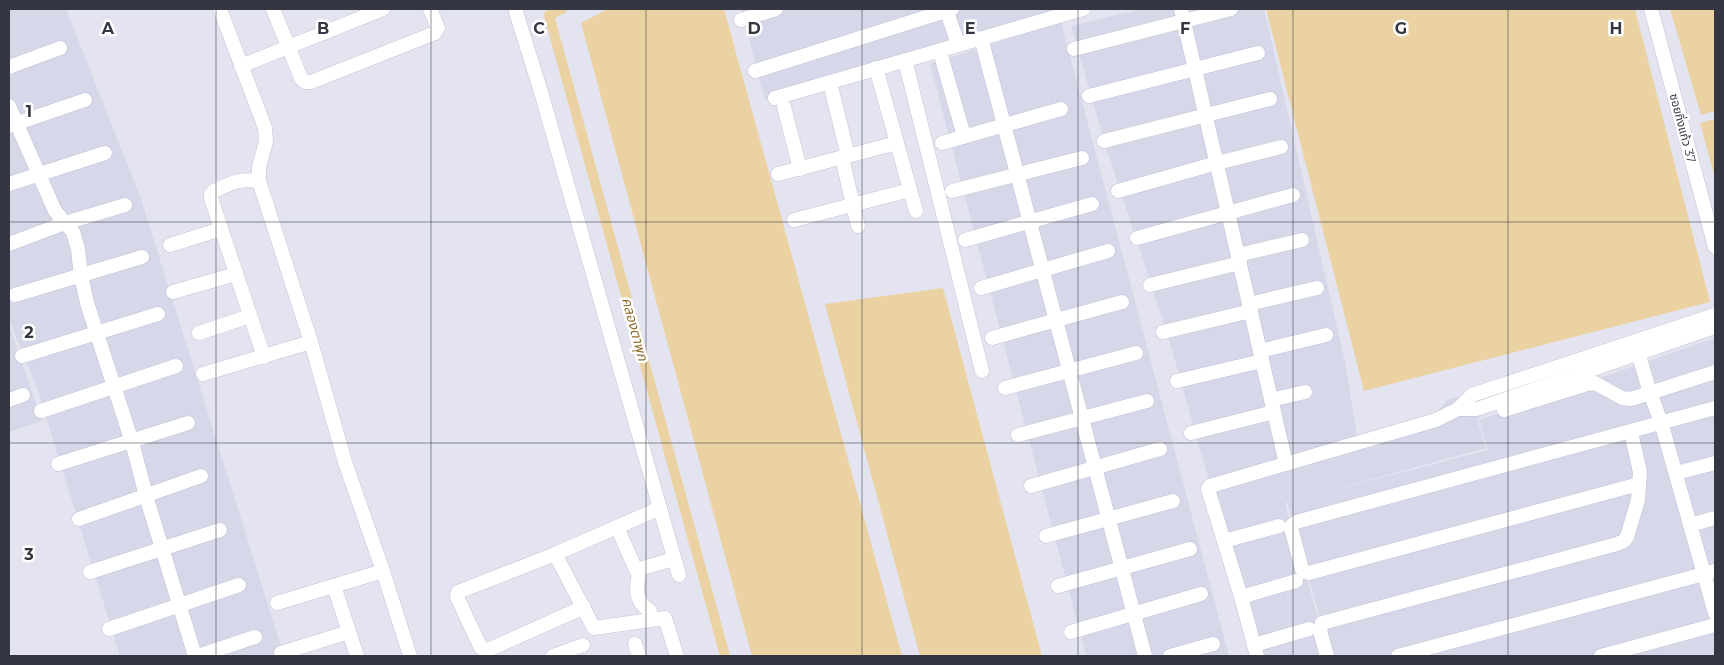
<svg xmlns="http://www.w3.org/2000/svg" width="1724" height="665" font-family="Montserrat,'Noto Sans Thai',sans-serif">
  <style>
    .residential { fill: #d6d7e8 }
    .water { fill: #ebd2a2 }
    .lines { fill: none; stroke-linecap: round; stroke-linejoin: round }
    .canal { stroke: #ebd2a2; stroke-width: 10 }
    .minor-casing { stroke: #c1c3d6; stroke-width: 15 }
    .minor { stroke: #fff; stroke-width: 14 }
    .grid { fill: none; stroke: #343642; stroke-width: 1; stroke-opacity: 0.55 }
    .labels { text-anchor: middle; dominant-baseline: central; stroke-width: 5; stroke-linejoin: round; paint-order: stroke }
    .street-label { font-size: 12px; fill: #343642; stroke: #fff }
    .water-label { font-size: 14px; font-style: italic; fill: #90702f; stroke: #fff }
    .grid-label { font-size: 16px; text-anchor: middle; font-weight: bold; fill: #343642; stroke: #fff; stroke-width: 5; stroke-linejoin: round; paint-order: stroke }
  </style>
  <rect width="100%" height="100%" fill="#e4e4f1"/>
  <!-- residential -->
  <g class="residential">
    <polygon points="9,9 66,9 141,199 284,656 120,656 37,388 9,319"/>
    <polygon points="741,9 1066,9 765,100"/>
    <polygon points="1142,9 1264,9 1345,362 1357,436 1432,418 1447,400 1471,393 1481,417 1477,419 1486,448 1288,502 1488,450 1479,420 1715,338 1715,656 1331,656 1287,502 1285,503 1329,656 1261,656 1201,453 1169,339 1106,147 1071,26"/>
    <polygon points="1061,22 1229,656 1086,656 930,64"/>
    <polygon points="9,325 42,421 9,432"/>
  </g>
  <!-- water -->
  <g class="water">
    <polygon points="608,9 724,9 902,656 752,656 581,23"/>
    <polygon points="1266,9 1635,9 1710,302 1364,391"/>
    <polygon points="1670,9 1715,9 1715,111 1701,115"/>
    <polygon points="1715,119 1715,178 1700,123"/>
    <polygon points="943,288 1042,656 920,656 825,304"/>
  </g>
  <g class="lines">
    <!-- canal -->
    <polyline class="canal" points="562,9 549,15 725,656"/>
    <defs>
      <g id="minor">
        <polyline points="220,9 265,128 266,141 259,167 259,181 311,342 345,462 383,571 410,656"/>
        <polyline points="273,9 301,78 305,82 311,82 435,33 438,28 430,9"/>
        <polyline points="517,9 516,12 541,92 679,575"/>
        <polyline points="946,9 958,44"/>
        <polyline points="1181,9 1286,464"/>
        <polyline points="1651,9 1715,247"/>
        <polyline points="741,20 776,9"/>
        <polyline points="981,38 1145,656"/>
        <polyline points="1074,49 1231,9"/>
        <polyline points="942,59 964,136"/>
        <polyline points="905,60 982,371"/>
        <polyline points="241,66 383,9"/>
        <polyline points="9,67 60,48"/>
        <polyline points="876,68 916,211"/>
        <polyline points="755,71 952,9"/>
        <polyline points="832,91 848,156"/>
        <polyline points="1089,96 1258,53"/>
        <polyline points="775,98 1083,9"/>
        <polyline points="9,106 55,211 73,232 78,249 81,276 87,303 132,442 146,496 195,656"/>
        <polyline points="784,107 800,169"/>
        <polyline points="9,126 85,100"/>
        <polyline points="1104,141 1270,99"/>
        <polyline points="942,143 1061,109"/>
        <polyline points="842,158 858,226"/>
        <polyline points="778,174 897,143"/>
        <path d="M259,181C238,178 232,183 214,191L211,194V198L264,357"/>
        <polyline points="9,184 105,153"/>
        <polyline points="952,191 1082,158"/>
        <polyline points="1118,191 1217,163 1281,147"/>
        <polyline points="794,220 910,190"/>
        <polyline points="1137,238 1293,195"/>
        <polyline points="965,240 1092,204"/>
        <polyline points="9,244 65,223 125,205"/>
        <polyline points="170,245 221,229"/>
        <polyline points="1238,255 1302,240"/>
        <polyline points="1150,285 1240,263"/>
        <polyline points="981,288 1108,251"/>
        <polyline points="173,292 236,274"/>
        <polyline points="15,295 142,257"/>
        <polyline points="1249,304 1317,288"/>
        <polyline points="1163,332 1251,311"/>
        <polyline points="199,333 250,316"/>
        <polyline points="992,338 1122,302"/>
        <polyline points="1635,342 1650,393 1661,422 1715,613"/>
        <polyline points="1260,351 1326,335"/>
        <polyline points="22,356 158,314"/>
        <polyline points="203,374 311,342"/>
        <polyline points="1177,381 1262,361"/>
        <polyline points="1005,388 1136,353"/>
        <polyline points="9,400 23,395"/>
        <polyline points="1271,400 1305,392"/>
        <polyline points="1458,409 1477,409 1715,327"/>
        <polyline points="1504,410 1587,384 1595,383 1622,398 1631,399 1715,372"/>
        <polyline points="41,411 176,366"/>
        <polyline points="1191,433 1274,412"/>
        <polyline points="1018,435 1147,401"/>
        <polyline points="58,464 188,423"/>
        <polyline points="1676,473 1715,463"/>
        <polyline points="1639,484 1309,573 1305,572 1302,569 1291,528 1292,525 1296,522 1715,408"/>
        <polyline points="1031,486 1160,449"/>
        <polyline points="660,508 555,554 594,628 665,618 677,656"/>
        <polyline points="79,519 201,476"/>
        <polyline points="1690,525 1715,518"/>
        <polyline points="617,527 636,570 674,559"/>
        <polyline points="1046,536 1173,501"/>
        <polyline points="1224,541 1279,526"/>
        <polyline points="555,554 458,592 457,597 481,648 488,650 584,607"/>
        <path d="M640,569C636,587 633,600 650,611"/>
        <polyline points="90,572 220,530"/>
        <polyline points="334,586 357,656"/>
        <polyline points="1058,586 1190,549"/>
        <polyline points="1241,597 1296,581"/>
        <polyline points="277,603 383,571"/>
        <polyline points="109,629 239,585"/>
        <polyline points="1071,632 1201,594"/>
        <polyline points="635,644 639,656"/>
        <polyline points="1254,645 1309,629"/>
        <polyline points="281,653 349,632"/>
        <polyline points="198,656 255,637"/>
        <polyline points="553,656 583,645"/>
        <polyline points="1170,656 1213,644"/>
        <polyline points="1257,656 1241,597 1208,489 1210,486 1436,420 1458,409 1472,395 1715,315"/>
        <polyline points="1327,656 1320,631 1322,623 1617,544 1624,541 1627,537 1638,500 1640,472 1631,432"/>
        <polyline points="1398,656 1715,571"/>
        <polyline points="1601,656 1715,625"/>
      </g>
    </defs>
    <!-- minor casing -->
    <use href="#minor" class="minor-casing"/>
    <!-- minor -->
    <use href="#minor" class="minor"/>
  </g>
  <!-- grid -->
  <path class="grid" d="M216,9V656M431,9V656M646,9V656M862,9V656M1078,9V656M1293,9V656M1508,9V656M9,222H1715M9,443H1715"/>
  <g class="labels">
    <!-- street labels -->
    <g class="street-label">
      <text transform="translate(1683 128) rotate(75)">ซอยกิ่งแก้ว 37</text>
    </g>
    <!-- water labels -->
    <g class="water-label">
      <text transform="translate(635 329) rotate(75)">คลองตาพุก</text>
    </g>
  </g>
  <g class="grid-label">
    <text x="108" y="34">A</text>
    <text x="323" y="34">B</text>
    <text x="539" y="34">C</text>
    <text x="754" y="34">D</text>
    <text x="970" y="34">E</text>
    <text x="1185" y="34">F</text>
    <text x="1401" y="34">G</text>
    <text x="1616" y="34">H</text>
    <text x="29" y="117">1</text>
    <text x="29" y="338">2</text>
    <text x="29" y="560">3</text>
  </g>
  <!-- border -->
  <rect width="1724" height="665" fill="none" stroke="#343642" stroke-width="20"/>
</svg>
